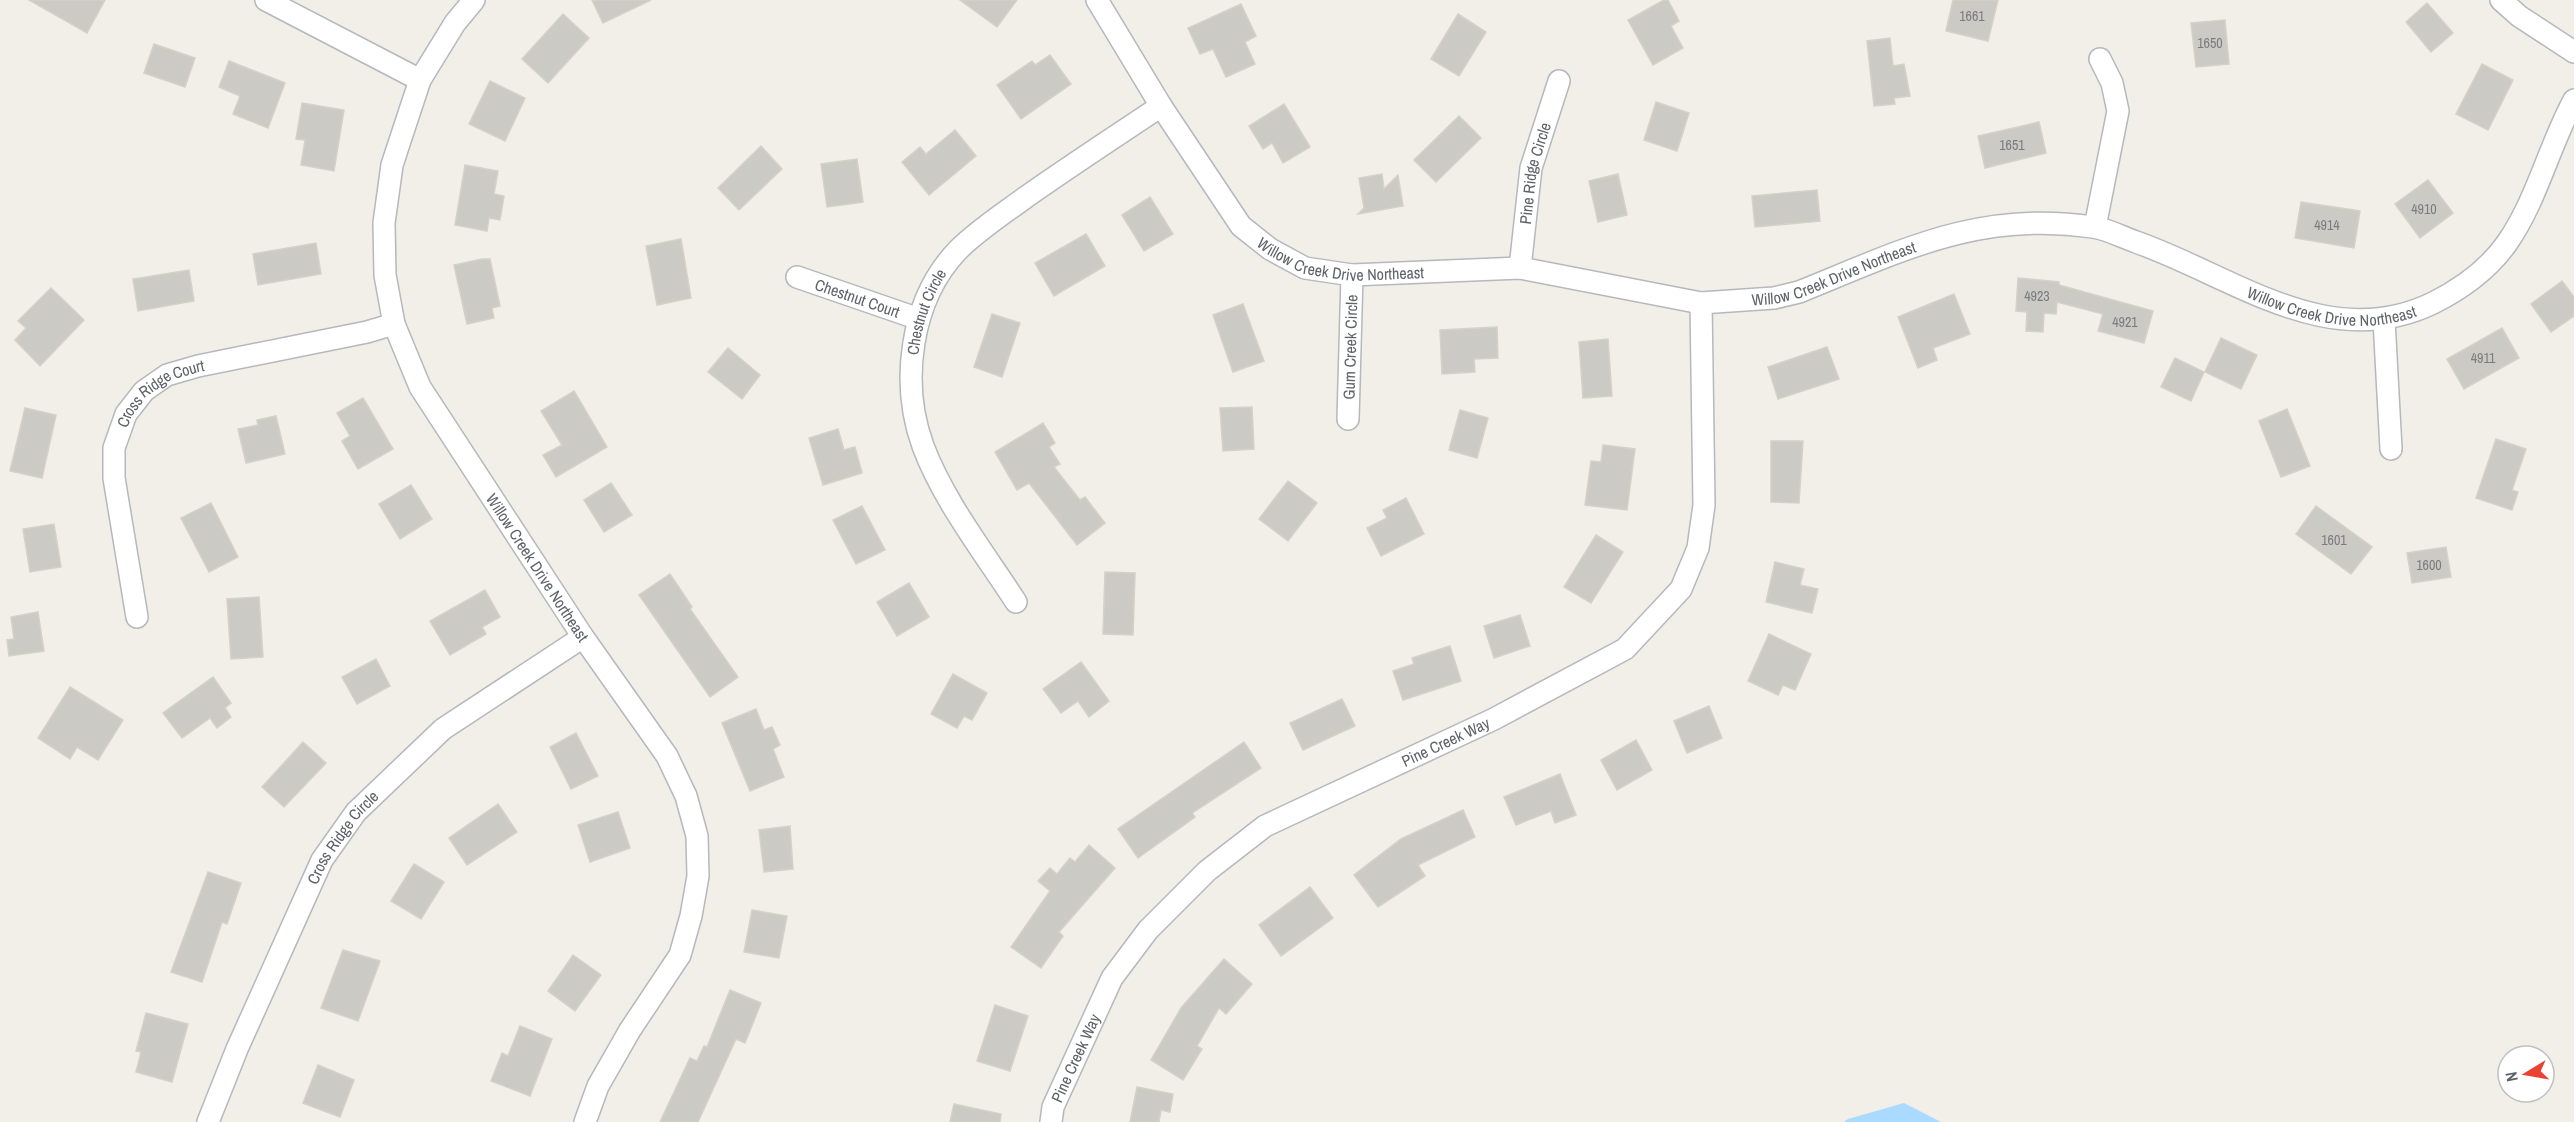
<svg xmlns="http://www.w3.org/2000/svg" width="2574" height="1122" font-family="'Archivo Narrow',sans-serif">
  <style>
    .water { fill: #aadaff }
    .building { fill: #cccac5; stroke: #d6d1c6; stroke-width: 1.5 }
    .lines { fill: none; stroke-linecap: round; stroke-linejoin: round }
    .minor-casing { stroke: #b5b8bc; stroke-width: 24 }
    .minor { stroke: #fff; stroke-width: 21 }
    .labels { text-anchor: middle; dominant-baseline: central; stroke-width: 6; stroke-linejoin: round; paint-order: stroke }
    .number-label { font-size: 14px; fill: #7a7d7f }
    .street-label { font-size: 16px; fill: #5f6368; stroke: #fff }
  </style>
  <rect width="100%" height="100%" fill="#f1efe8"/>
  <!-- water -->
  <polygon class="water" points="1904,1103 1941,1122 1844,1122 1848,1119"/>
  <!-- building -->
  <g class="building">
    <polygon points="29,0 105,0 87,33"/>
    <polygon points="592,0 651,0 603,23"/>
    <polygon points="960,0 1017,0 997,27"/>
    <polygon points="1664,0 1668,0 1679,21 1671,26 1683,48 1653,65 1628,20"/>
    <polygon points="1953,0 1998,0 1988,41 1946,31"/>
    <polygon points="2427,3 2453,33 2431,52 2406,22"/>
    <polygon points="1241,4 1256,36 1245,42 1255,64 1226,77 1213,49 1200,54 1188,28"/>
    <polygon points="563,14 589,38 548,83 522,59"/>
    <polygon points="1458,14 1486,32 1459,76 1431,59"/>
    <polygon points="2225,20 2229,64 2196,67 2191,23"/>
    <polygon points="1890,38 1893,66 1904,64 1910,96 1894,98 1895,104 1874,106 1867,41"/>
    <polygon points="154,44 195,58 185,87 144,73"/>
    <polygon points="1050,55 1071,84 1021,119 997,85 1032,61 1035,65"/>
    <polygon points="229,61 285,83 268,128 233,114 240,96 219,87"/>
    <polygon points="2482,64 2513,80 2488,130 2456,114"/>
    <polygon points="490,81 525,98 505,141 469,124"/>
    <polygon points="1656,102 1689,113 1677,151 1644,140"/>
    <polygon points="302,103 344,110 334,171 301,165 305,140 296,139"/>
    <polygon points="1284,104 1310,147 1283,163 1272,143 1263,149 1249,126"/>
    <polygon points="1459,116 1481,138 1436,182 1414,160"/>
    <polygon points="2039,122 2046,153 1985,168 1978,136"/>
    <polygon points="955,130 976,156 929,195 902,162 920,147 926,154"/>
    <polygon points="761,146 782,169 739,210 718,188"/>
    <polygon points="857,159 863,202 827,207 821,164"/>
    <polygon points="465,165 498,171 494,194 504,196 500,220 489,218 487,231 455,225"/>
    <polygon points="1382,174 1384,189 1398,175 1403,206 1358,214 1364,208 1359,178"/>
    <polygon points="1618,174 1627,215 1598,222 1589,181"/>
    <polygon points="2428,180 2453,213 2420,238 2395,204"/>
    <polygon points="1817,190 1820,221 1755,227 1752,196"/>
    <polygon points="1150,197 1173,234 1144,251 1122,215"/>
    <polygon points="2301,202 2360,211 2354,248 2295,238"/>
    <polygon points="1086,234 1105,266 1054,296 1035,263"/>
    <polygon points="681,239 691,298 657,305 646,246"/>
    <polygon points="316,243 321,274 258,285 253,254"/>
    <polygon points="482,259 490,259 500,306 492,308 494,318 467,324 454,265"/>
    <polygon points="189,270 194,301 138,311 133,279"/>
    <polygon points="2018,278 2059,282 2059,285 2153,311 2144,343 2098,331 2103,314 2057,302 2056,314 2044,313 2043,332 2026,331 2027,312 2016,311"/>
    <polygon points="2562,281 2574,297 2574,316 2551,332 2531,304"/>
    <polygon points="51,288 84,320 40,366 15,340 26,328 18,321"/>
    <polygon points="1954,294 1970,334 1933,348 1937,360 1918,368 1898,317"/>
    <polygon points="1243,304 1264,361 1233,372 1213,315"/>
    <polygon points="992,314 1020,323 1002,377 974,367"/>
    <polygon points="1497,327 1498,358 1474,359 1475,372 1442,374 1440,330"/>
    <polygon points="2502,328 2519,358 2464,389 2447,359"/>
    <polygon points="2221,338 2257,355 2241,389 2205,372"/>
    <polygon points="1608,339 1612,396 1583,398 1579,342"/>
    <polygon points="1827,347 1839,379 1778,399 1768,367"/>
    <polygon points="728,348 760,375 742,399 708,372"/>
    <polygon points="2175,358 2204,372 2191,401 2161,387"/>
    <polygon points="574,391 607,447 556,477 543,455 562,445 541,411"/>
    <polygon points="363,398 393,449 358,469 342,441 350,436 337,413"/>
    <polygon points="1252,407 1254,449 1223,451 1220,408"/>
    <polygon points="25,408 56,415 42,478 10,471"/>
    <polygon points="2287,409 2310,466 2281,477 2259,421"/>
    <polygon points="1460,410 1488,418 1477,458 1449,450"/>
    <polygon points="276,416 285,454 246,463 238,429 258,425 257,420"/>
    <polygon points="1043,423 1055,443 1049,447 1060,464 1054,467 1080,500 1085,497 1105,523 1077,545 1029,483 1017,490 995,452"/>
    <polygon points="838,429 844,450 855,447 862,473 823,485 809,438"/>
    <polygon points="2496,439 2526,449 2512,490 2518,492 2512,510 2476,498"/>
    <polygon points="1771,441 1803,441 1799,503 1771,502"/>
    <polygon points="1603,445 1635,449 1627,510 1585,505 1591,461 1601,462"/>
    <polygon points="1288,481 1317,503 1288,541 1259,519"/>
    <polygon points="611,483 632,515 604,532 584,500"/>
    <polygon points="411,485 432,519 400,539 379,504"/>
    <polygon points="1406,498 1424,534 1381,556 1367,528 1387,518 1383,510"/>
    <polygon points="211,503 238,557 209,572 181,518"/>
    <polygon points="862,506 885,550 856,564 833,520"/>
    <polygon points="2316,506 2372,547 2351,574 2296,534"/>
    <polygon points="54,524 61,567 30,572 23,529"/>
    <polygon points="1596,535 1623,552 1591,603 1564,587"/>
    <polygon points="2446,547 2451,577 2412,583 2407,553"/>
    <polygon points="1775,562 1804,569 1800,585 1818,589 1812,613 1766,602"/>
    <polygon points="1105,572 1135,573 1133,635 1103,634"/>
    <polygon points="670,574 692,607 690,609 738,677 710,697 639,595"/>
    <polygon points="909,583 929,617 897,636 877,602"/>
    <polygon points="485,590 500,617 482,627 486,634 450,655 430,621"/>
    <polygon points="259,597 263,657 231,659 227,599"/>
    <polygon points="38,612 44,651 9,656 7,640 14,639 11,617"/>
    <polygon points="1520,615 1530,646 1494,658 1484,626"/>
    <polygon points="1769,634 1811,654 1795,690 1783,685 1778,695 1748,681"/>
    <polygon points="1450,646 1461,681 1403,700 1393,671 1414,664 1412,658"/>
    <polygon points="376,659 390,686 357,704 342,677"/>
    <polygon points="1081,662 1109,701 1089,717 1078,701 1061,713 1043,689"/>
    <polygon points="953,674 987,693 972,720 964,716 957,728 931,714"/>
    <polygon points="213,677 231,703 225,708 231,717 217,728 210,718 182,738 163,713"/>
    <polygon points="70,687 123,720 98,760 77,747 70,759 38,738"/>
    <polygon points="1342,699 1355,726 1303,750 1290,723"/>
    <polygon points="1709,706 1722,738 1687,753 1674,721"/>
    <polygon points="756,709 764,730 772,727 780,745 773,749 784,777 750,791 722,723"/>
    <polygon points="576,733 598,776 571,789 550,747"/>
    <polygon points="1636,740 1652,770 1617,790 1601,760"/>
    <polygon points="303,742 326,763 284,807 262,787"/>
    <polygon points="1244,742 1261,768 1192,813 1195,817 1138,858 1118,829"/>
    <polygon points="1560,774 1576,815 1555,823 1551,811 1516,825 1504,797"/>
    <polygon points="498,804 517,832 467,865 449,838"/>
    <polygon points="1463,810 1475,837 1418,865 1425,876 1378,907 1354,875 1401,839"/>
    <polygon points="618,812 630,848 590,862 578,825"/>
    <polygon points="790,826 793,869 764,872 759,830"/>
    <polygon points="1089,845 1115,868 1059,932 1063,936 1041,968 1011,947 1050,891 1038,881 1050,868 1057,874 1070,858 1075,862"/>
    <polygon points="414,864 444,882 421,919 391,901"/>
    <polygon points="208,872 241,883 227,924 222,922 202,982 171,972"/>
    <polygon points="1310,887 1333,918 1281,956 1259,925"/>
    <polygon points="752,910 787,916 779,958 744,952"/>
    <polygon points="343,950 380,961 358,1021 321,1008"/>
    <polygon points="573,955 601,975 575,1011 548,991"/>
    <polygon points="1224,959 1252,984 1226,1014 1219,1008 1197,1046 1202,1049 1183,1080 1151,1060 1181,1008"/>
    <polygon points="730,990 761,1003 745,1043 736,1039 698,1122 660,1122 690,1058 697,1061 704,1046 707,1047"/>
    <polygon points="995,1005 1028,1016 1010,1071 977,1061"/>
    <polygon points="146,1013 188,1024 172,1082 136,1072 141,1052 136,1051"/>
    <polygon points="520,1026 552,1039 530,1096 491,1081 502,1053 508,1056"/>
    <polygon points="318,1065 354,1080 340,1117 303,1103"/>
    <polygon points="1137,1087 1173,1094 1170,1112 1161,1110 1159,1122 1130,1122"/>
    <polygon points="954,1104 1001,1114 1000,1122 950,1122"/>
  </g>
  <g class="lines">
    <defs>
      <g id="minor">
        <polyline points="266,0 420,80"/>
        <path id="s1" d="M474,0L455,23L420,80L392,165L384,223L385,275L394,324L420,387L583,637L667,756L686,796L697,836L698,876L691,916L680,955L630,1030L598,1086L585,1122"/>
        <path id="s2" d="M1097,0L1161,106L1241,226L1270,249L1305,268L1352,275L1520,268L1701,303L1774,298L1799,292C1901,251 1979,210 2093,227C2107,229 2122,237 2136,242C2233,276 2328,354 2433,303C2463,288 2488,270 2507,243C2537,200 2549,146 2574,100"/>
        <polyline points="2501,0 2519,16 2574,52"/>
        <polyline points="2095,227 2118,111 2112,83 2100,59"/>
        <path id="s3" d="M1520,268L1531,168L1559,81"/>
        <path id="s4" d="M797,277L919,319"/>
        <polyline points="2384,320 2391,449"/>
        <path id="s5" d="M1348,419L1352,275"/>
        <path id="s6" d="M1016,602C985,554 943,500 923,446C900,383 910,300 958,250C978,230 1003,214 1026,197C1070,166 1116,136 1161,106"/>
        <path id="s7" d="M137,617L114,478V448L126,414L144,391L167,375L198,366L367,332L394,324"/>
        <path id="s8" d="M208,1122L237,1049L322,860L356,812L443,729L583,637"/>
        <path id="s9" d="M1051,1122L1053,1107L1112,978L1148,930L1207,871L1265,826L1494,719L1625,649L1681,589L1698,548L1704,505L1701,303"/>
      </g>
    </defs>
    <!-- minor casing -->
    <use href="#minor" class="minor-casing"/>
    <!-- minor -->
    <use href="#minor" class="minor"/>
  </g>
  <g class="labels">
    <!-- number labels -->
    <g class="number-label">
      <text x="1972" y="16">1661</text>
      <text x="2210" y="43">1650</text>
      <text x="2012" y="145">1651</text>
      <text x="2424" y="209">4910</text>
      <text x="2327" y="225">4914</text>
      <text x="2037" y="296">4923</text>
      <text x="2125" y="322">4921</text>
      <text x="2483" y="358">4911</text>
      <text x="2334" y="540">1601</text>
      <text x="2429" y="565">1600</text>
    </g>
    <!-- street labels -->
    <g class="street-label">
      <text stroke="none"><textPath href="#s3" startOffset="96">Pine Ridge Circle</textPath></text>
      <text stroke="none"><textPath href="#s2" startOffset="378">Willow Creek Drive Northeast</textPath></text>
      <text stroke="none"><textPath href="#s2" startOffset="882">Willow Creek Drive Northeast</textPath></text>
      <text stroke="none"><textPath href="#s2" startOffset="1404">Willow Creek Drive Northeast</textPath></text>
      <text stroke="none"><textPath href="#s4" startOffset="64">Chestnut Court</textPath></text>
      <text stroke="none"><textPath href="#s6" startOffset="320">Chestnut Circle</textPath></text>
      <text stroke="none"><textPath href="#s5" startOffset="72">Gum Creek Circle</textPath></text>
      <text stroke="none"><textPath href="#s7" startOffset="248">Cross Ridge Court</textPath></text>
      <text stroke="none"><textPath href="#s1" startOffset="630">Willow Creek Drive Northeast</textPath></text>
      <text stroke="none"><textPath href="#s9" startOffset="573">Pine Creek Way</textPath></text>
      <text stroke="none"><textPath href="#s8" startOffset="316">Cross Ridge Circle</textPath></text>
      <text stroke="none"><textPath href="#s9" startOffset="69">Pine Creek Way</textPath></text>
    </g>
  </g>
  <!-- north arrow -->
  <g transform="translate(2526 1074) rotate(259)"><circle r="28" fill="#ffffff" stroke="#bfc1c3" stroke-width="1.5"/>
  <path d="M0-4.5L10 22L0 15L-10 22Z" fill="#ea4335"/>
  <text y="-9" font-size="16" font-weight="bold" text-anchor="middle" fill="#5f6368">N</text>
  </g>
</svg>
